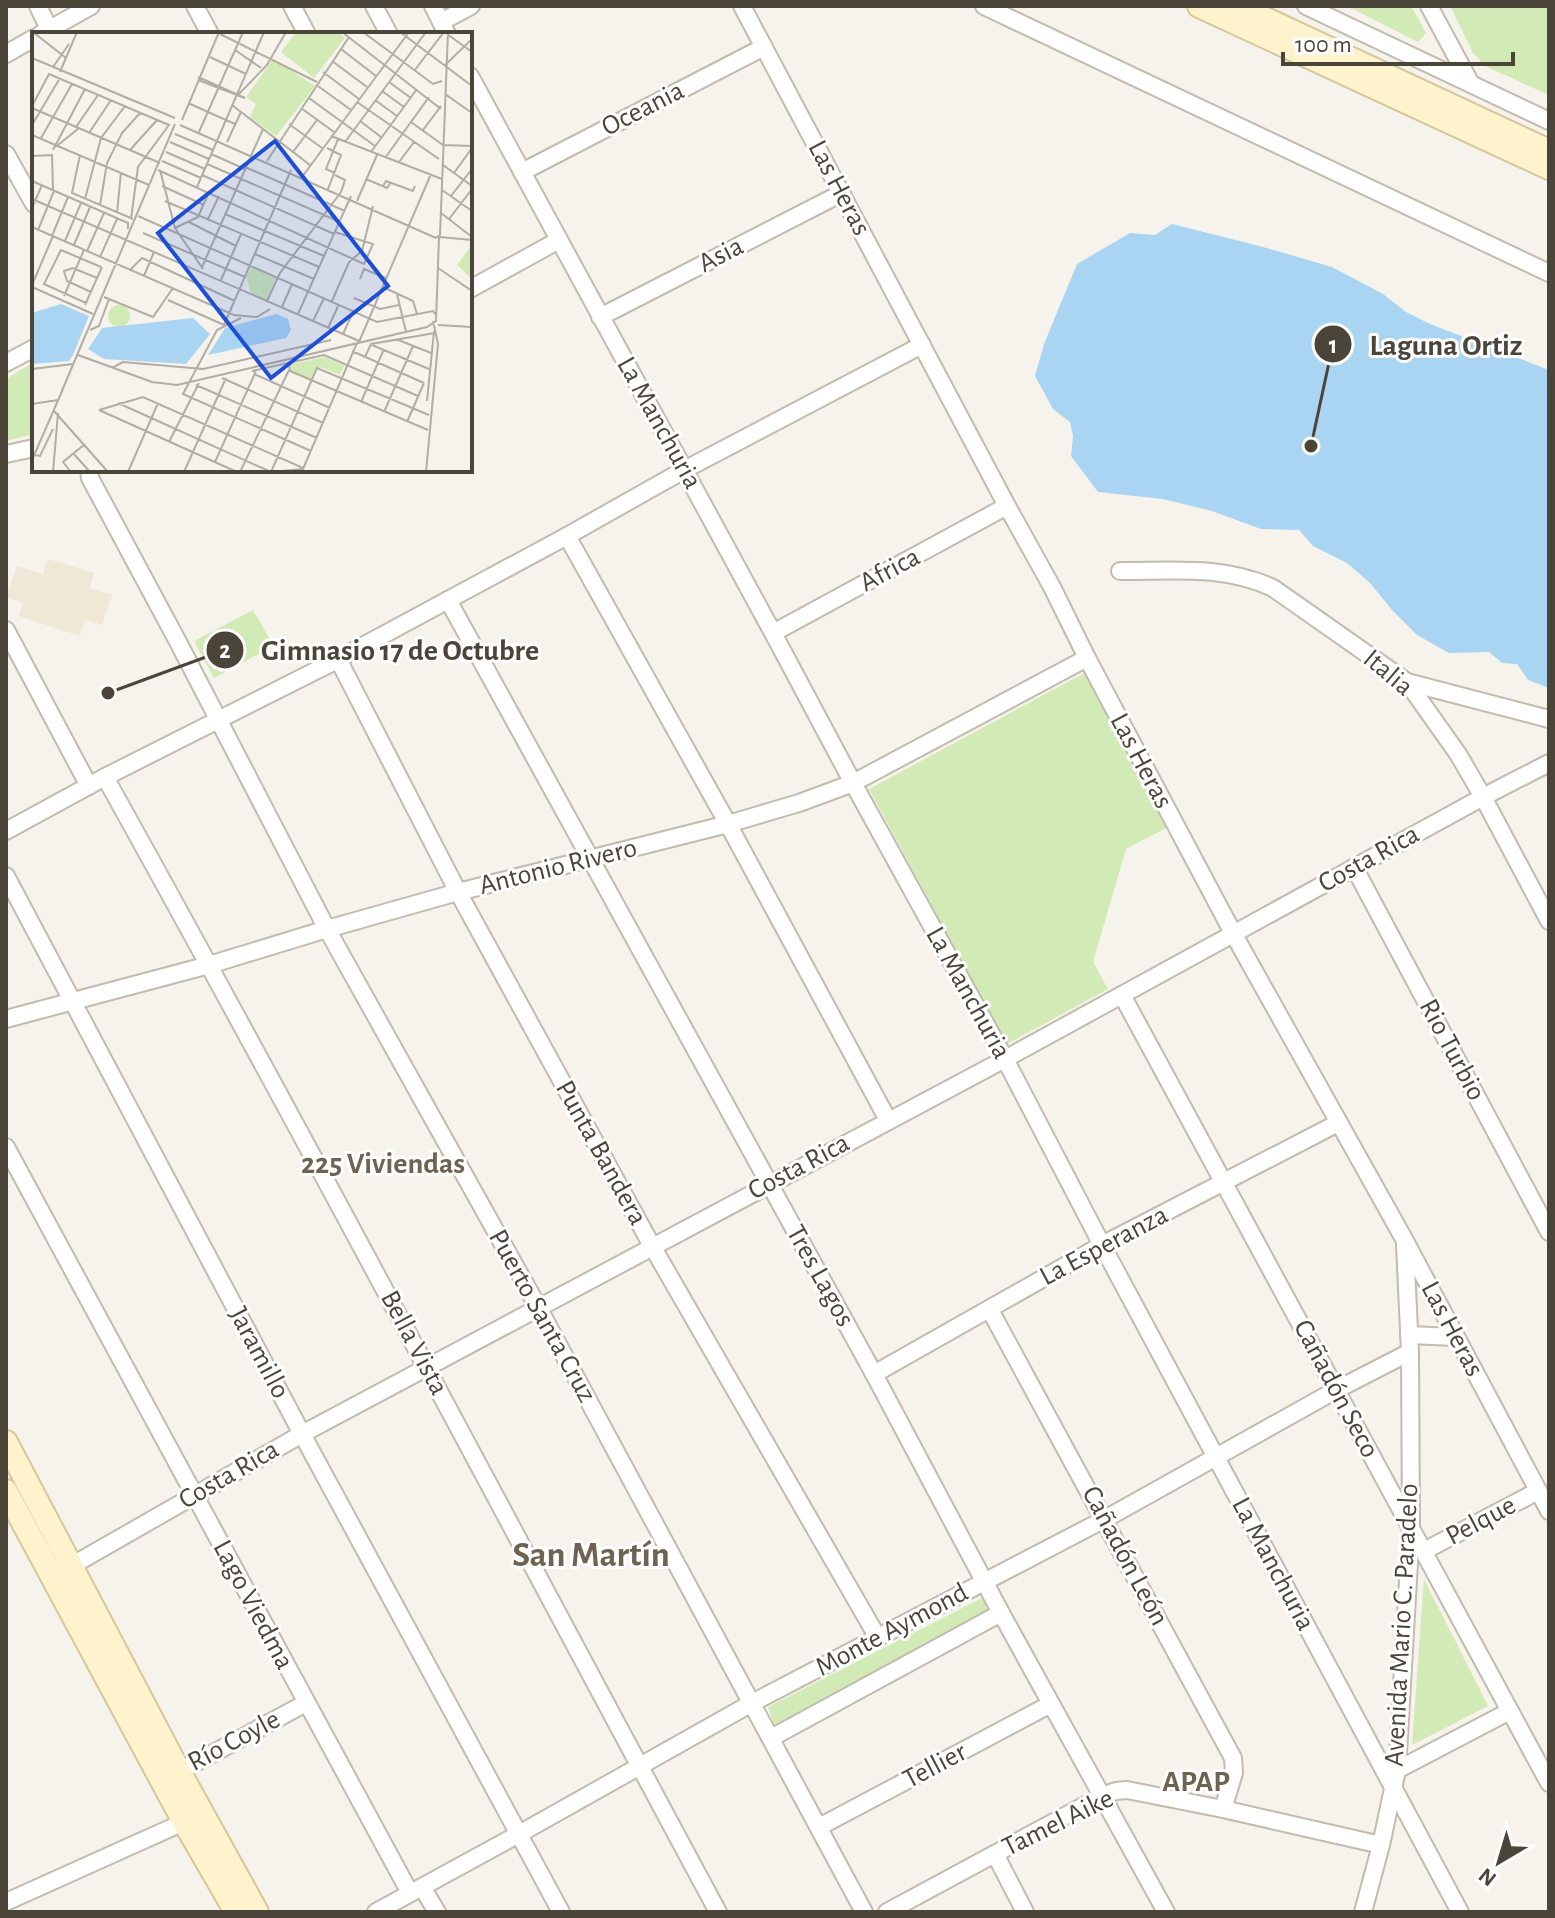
<svg xmlns="http://www.w3.org/2000/svg" width="1555" height="1918" font-family="'Alegreya Sans',sans-serif">
  <style>
    .education { fill: #efe8d6 }
    .green { fill: #d2eab5 }
    .water { fill: #a9d4f2 }
    .lines { fill: none; stroke-linecap: round; stroke-linejoin: round }
    .minor-casing { stroke: #c2bbae; stroke-width: 20 }
    .secondary-casing { stroke: #d6c79b; stroke-width: 26 }
    .minor { stroke: #fff; stroke-width: 16 }
    .secondary { stroke: #fff3cd; stroke-width: 22 }
    .labels { text-anchor: middle; dominant-baseline: central; stroke-width: 6; stroke-linejoin: round; paint-order: stroke }
    .street-label { font-size: 28px; fill: #4b4439; stroke: #fff }
    .neighbourhood-label { font-size: 30px; font-weight: bold; fill: #6e6250; stroke: #fff }
    .district-label { font-size: 36px; font-weight: bold; fill: #6e6250; stroke: #fff }
    .inset-road { fill: none; stroke: #b2ada4; stroke-width: 2 }
    .view { fill: #1d4ed8; fill-opacity: 0.15; stroke: #1d4ed8; stroke-width: 4 }
    .inset-edge { fill: none; stroke: #4b4439; stroke-width: 4 }
    .leader { fill: none; stroke: #4b4439; stroke-width: 3 }
    .callout-dot { fill: #4b4439; stroke: #fff; stroke-width: 3 }
    .mark-label { font-size: 24px; text-anchor: middle; font-weight: bold; fill: #fff }
    .callout-label { font-size: 30px; text-anchor: middle; font-weight: bold; fill: #4b4439; stroke: #fff; stroke-width: 6; stroke-linejoin: round; paint-order: stroke }
  </style>
  <rect width="100%" height="100%" fill="#f6f3ec"/>
  <!-- education -->
  <polygon class="education" points="48,559 94,573 89,588 112,595 102,625 85,620 80,636 19,616 23,603 6,597 17,566 43,574"/>
  <!-- green -->
  <g class="green">
    <polygon points="1347,6 1411,6 1426,33 1418,42"/>
    <polygon points="1450,6 1549,6 1549,95 1485,66 1473,53"/>
    <polygon points="34,362 34,434 6,441 6,379"/>
    <polygon points="253,610 274,646 214,678 194,641"/>
    <polygon points="1086,672 1170,826 1126,849 1093,962 1108,989 1007,1044 869,789"/>
    <polygon points="1424,1579 1488,1706 1412,1745"/>
    <polygon points="984,1597 987,1611 774,1725 768,1707"/>
  </g>
  <!-- water -->
  <polygon class="water" points="1172,224 1263,247 1332,267 1383,294 1406,312 1430,324 1549,370 1549,688 1528,680 1517,664 1502,663 1489,652 1449,653 1417,635 1393,611 1370,583 1347,563 1313,546 1299,530 1261,529 1212,511 1163,499 1098,492 1071,456 1073,436 1070,422 1053,409 1035,376 1044,344 1077,264 1130,233 1155,235"/>
  <g class="lines">
    <defs>
      <g id="minor">
        <polyline points="38,6 49,29"/>
        <polyline points="195,6 210,34"/>
        <polyline points="292,6 307,34"/>
        <polyline points="374,6 389,34"/>
        <polyline points="433,6 447,34"/>
        <polyline points="742,6 1007,506 1052,587 1087,658 1233,933 1404,1239 1549,1511"/>
        <polyline points="984,6 1549,273"/>
        <polyline points="1306,6 1549,121"/>
        <polyline points="1429,6 1471,84"/>
        <polyline points="441,22 471,6"/>
        <polyline points="41,34 91,6"/>
        <polyline points="6,54 34,38"/>
        <polyline points="470,76 773,633 853,783 1005,1059 1102,1245 1460,1912"/>
        <polyline points="6,154 34,204"/>
        <polyline points="522,172 764,47"/>
        <polyline points="470,289 559,240"/>
        <polyline points="600,317 842,193"/>
        <polyline points="6,363 34,348"/>
        <polyline points="6,454 34,448"/>
        <polyline points="89,470 90,478 177,640 327,929 538,1307 864,1912"/>
        <polyline points="567,536 728,824 888,1120"/>
        <path d="M1120,571C1173,571 1224,565 1273,588L1407,682L1458,754L1483,797L1549,921"/>
        <polyline points="448,600 874,1374 1001,1613 1166,1912"/>
        <polyline points="6,630 89,786"/>
        <polyline points="773,633 1007,506"/>
        <polyline points="338,659 458,892 652,1246 878,1638"/>
        <polyline points="1407,682 1549,719"/>
        <path d="M105,777C314,1153 514,1533 718,1912"/>
        <polyline points="6,831 105,777 333,662 567,536 684,470 922,345"/>
        <polyline points="1354,867 1549,1232"/>
        <polyline points="6,876 302,1434 561,1912"/>
        <polyline points="1122,995 1549,1783"/>
        <polyline points="6,1019 209,965 327,929 458,892 728,824 799,803 853,783 1087,658"/>
        <polyline points="6,1147 410,1893"/>
        <polyline points="990,1310 1233,1758 1234,1773 1223,1809"/>
        <polyline points="1409,1335 1455,1337"/>
        <polyline points="874,1374 1102,1245 1338,1123"/>
        <polyline points="1424,1551 1538,1491"/>
        <polyline points="64,1570 302,1434 1005,1059 1483,797 1549,763"/>
        <polyline points="771,1738 1001,1613"/>
        <polyline points="1397,1770 1510,1711"/>
        <polyline points="171,1776 306,1703"/>
        <polyline points="819,1827 1051,1704"/>
        <polyline points="995,1854 1025,1912"/>
        <polyline points="422,1887 437,1912"/>
        <polyline points="6,1902 184,1822 188,1816"/>
        <polyline points="376,1912 519,1834 752,1703 1105,1519 1336,1390 1410,1352"/>
        <polyline points="887,1912 1102,1796 1116,1791 1127,1790 1223,1809 1381,1845"/>
        <polyline points="1363,1912 1381,1845 1397,1770 1411,1528 1410,1352 1405,1245"/>
      </g>
      <g id="secondary">
        <polyline points="1199,6 1549,168"/>
        <polyline points="1238,6 1549,151"/>
        <polyline points="6,1442 179,1771 257,1912"/>
        <polyline points="6,1491 184,1822 236,1912"/>
      </g>
    </defs>
    <!-- minor casing -->
    <use href="#minor" class="minor-casing"/>
    <!-- secondary casing -->
    <use href="#secondary" class="secondary-casing"/>
    <!-- minor -->
    <use href="#minor" class="minor"/>
    <!-- secondary -->
    <use href="#secondary" class="secondary"/>
  </g>
  <g class="labels">
    <!-- street labels -->
    <g class="street-label">
      <text transform="translate(643 109) rotate(-27)">Oceania</text>
      <text transform="translate(839 188) rotate(62)">Las Heras</text>
      <text transform="translate(721 255) rotate(-27)">Asia</text>
      <text transform="translate(659 423) rotate(61)">La Manchuria</text>
      <text transform="translate(890 570) rotate(-28)">Africa</text>
      <text transform="translate(1388 673) rotate(40)">Italia</text>
      <text transform="translate(1141 761) rotate(62)">Las Heras</text>
      <text transform="translate(1369 859) rotate(-29)">Costa Rica</text>
      <text transform="translate(558 867) rotate(-14)">Antonio Rivero</text>
      <text transform="translate(968 993) rotate(61)">La Manchuria</text>
      <text transform="translate(1452 1050) rotate(62)">Rio Turbio</text>
      <text transform="translate(601 1153) rotate(61)">Punta Bandera</text>
      <text transform="translate(799 1167) rotate(-28)">Costa Rica</text>
      <text transform="translate(1104 1246) rotate(-28)">La Esperanza</text>
      <text transform="translate(820 1276) rotate(61)">Tres Lagos</text>
      <text transform="translate(542 1316) rotate(61)">Puerto Santa Cruz</text>
      <text transform="translate(1452 1329) rotate(62)">Las Heras</text>
      <text transform="translate(414 1343) rotate(62)">Bella Vista</text>
      <text transform="translate(259 1353) rotate(62)">Jaramillo</text>
      <text transform="translate(1336 1389) rotate(62)">Cañadón Seco</text>
      <text transform="translate(229 1475) rotate(-30)">Costa Rica</text>
      <text transform="translate(1481 1521) rotate(-28)">Pelque</text>
      <text transform="translate(1125 1556) rotate(62)">Cañadón León</text>
      <text transform="translate(1273 1564) rotate(62)">La Manchuria</text>
      <text transform="translate(253 1605) rotate(62)">Lago Viedma</text>
      <text transform="translate(1402 1625) rotate(-87)">Avenida Mario C. Paradelo</text>
      <text transform="translate(892 1630) rotate(-28)">Monte Aymond</text>
      <text transform="translate(234 1741) rotate(-28)">Río Coyle</text>
      <text transform="translate(935 1766) rotate(-28)">Tellier</text>
      <text transform="translate(1058 1823) rotate(-26)">Tamel Aike</text>
    </g>
    <!-- neighbourhood labels -->
    <g class="neighbourhood-label">
      <text x="383" y="1164">225 Viviendas</text>
      <text x="1196" y="1782">APAP</text>
    </g>
    <!-- district labels -->
    <g class="district-label">
      <text x="591" y="1555">San Martín</text>
    </g>
  </g>
  <!-- overview -->
  <g transform="translate(32 32)">
    <rect width="440" height="440" fill="#f6f3ec"/>
    <path d="M264,0H305L313,6L282,46L249,20ZM241,27L283,54L244,104L218,85L224,72L214,65ZM440,212V243L438,245L425,233ZM219,235L244,246L234,268L219,261L214,245ZM76 284a11 11 0 1 1 22 0a11 11 0 1 1-22 0ZM293,325L312,334L308,343L288,335L279,347L259,339V332Z" fill="#d2eab5"/>
    <path d="M29,272L57,284L41,323L37,329L0,332V281ZM244,282L256,287L259,298L254,306L176,323L193,296ZM161,286L178,302L154,332L72,327L56,317L70,296Z" fill="#a9d4f2"/>
    <path class="inset-road" d="M1,0L34,26M310,0L409,77M331,0L401,52L410,49M368,0L440,54M188,2L285,50M415,2L440,20M309,17L344,44M203,18L229,36M178,25L214,42M0,26L143,86M300,29L335,55M413,33L440,7M21,35L37,12M382,39L412,0M28,40L45,0M291,40L327,67M166,48L213,66L166,45M357,50L379,66M286,54L319,78M350,59L372,75M413,62L440,81M205,64L235,33L254,0M277,66L343,114M343,68L365,84M325,70L407,127M156,71L203,92M200,73L278,133M0,74L17,42L137,93L106,135L99,187M0,76L128,131M269,76L302,100M150,88L187,0M328,89L349,105M379,90L411,113L440,114M257,92L290,116M0,93L28,46M148,93L404,206M44,95L66,63M391,98L409,74M167,100L211,0M57,101L79,68M143,102L181,118M0,103L117,153M299,104L410,147M9,106L40,52M138,110L177,127M195,110L209,80M313,110L394,0M26,113L47,96M295,116L309,123L296,157M21,118L53,57M98,118L125,88M134,120L173,137M261,120L285,88M339,120L385,57M179,122L213,137M48,123L40,161L101,187M0,124L20,123L21,159M353,126L397,65M130,129L169,146M235,129L317,5M367,130L382,110M175,132L308,190M411,133L440,154M213,135L313,179M126,138L332,232L341,212L303,200M128,138L143,196L171,237M303,141L294,137L306,107M422,141L440,116M170,143L302,202M270,145L377,0M334,147L355,156L359,150M0,149L96,191V197M130,154L172,173M351,154L354,149L381,159L383,154M165,155L232,0M410,158L440,179M419,164L440,137M0,167L327,309M53,167L69,106L93,74M133,169L287,235M325,169L345,123M68,173L75,131L90,101L108,81M0,176L10,153M85,181L89,140M409,181L440,205M193,182L292,224M106,184L345,290L401,279L404,283M176,187L187,164M417,187L440,157M157,190L204,214M0,195L202,283L225,285L238,277M143,196L166,185L177,160M6,198L22,159M111,201L213,245M20,204L36,165M408,205L440,208M404,206L408,203L416,0M33,209L49,171M42,213L58,175M55,219L72,181M223,222L282,247M68,225L85,187M170,235L231,97M406,236L440,259M98,238L110,226L203,269M112,244L122,220M328,247L332,237L354,246M189,248L209,202M0,253L21,204M0,255L61,282M351,255L381,269L385,282M59,260L35,249L32,239L41,236L65,246M365,262L374,300M32,264L52,218M72,265L121,285L141,256M322,266L348,277L367,273M136,268L192,293M235,269L248,241L309,160L313,148L303,143M300,269L317,230L330,219L341,174M54,271L12,252L29,218L69,235M53,273L70,235M250,275L260,252M266,282L319,164M209,286L185,298L151,362L279,419M281,289L292,266M192,293L259,138M406,293L440,295M296,296L307,272M58,298L67,294L77,267M311,302L322,278M364,307L399,321M327,310L399,142M340,313L397,337M320,319L392,351M46,323L120,350L145,353L395,295L404,289L407,205M333,325L339,312L403,301M257,331L258,339L396,398M80,336L91,330L171,337L299,308M0,337L41,332M220,339L292,323L386,364M222,342L298,376M190,346L291,391M164,353L285,406M29,361L143,92M395,369L402,299M329,370L352,317M86,371L239,440L285,336L397,383M0,372L26,368M67,378L111,365L271,436M67,378L205,440M22,379L76,440M352,380L381,314M375,390L392,351M137,410L167,351M41,421L58,440M2,423L8,424L21,397M0,428L31,357M183,430L224,339M21,440L26,381M39,440L31,430L53,412M96,440L126,371M152,440L194,346M208,440L257,338M239,440L271,437L325,311M394,440L406,312L401,289"/>
    <path class="view" d="M243,109L356,254L239,346L126,201Z"/>
    <rect width="440" height="440" class="inset-edge"/>
  </g>
  <!-- callouts -->
  <path class="leader" d="M1311 446L1333 344M108 693L225 650"/>
  <g class="callout-dot">
    <circle cx="1311" cy="446" r="8"/>
    <circle cx="108" cy="693" r="8"/>
    <circle cx="1333" cy="344" r="20"/>
    <circle cx="225" cy="650" r="20"/>
  </g>
  <g class="mark-label">
    <text x="1333" y="353">1</text>
    <text x="225" y="658">2</text>
  </g>
  <g class="callout-label">
    <text x="1446" y="355">Laguna Ortiz</text>
    <text x="400" y="660">Gimnasio 17 de Octubre</text>
  </g>
  <!-- border -->
  <rect width="1555" height="1918" fill="none" stroke="#4b4439" stroke-width="16"/>
  <!-- north arrow -->
  <g transform="translate(1499 1862) rotate(218)" stroke="#ffffff" stroke-width="6" paint-order="stroke">
  <path d="M0-6L14 30L0 20L-14 30Z" fill="#4b4439"/>
  <text y="-12" font-size="22" font-weight="bold" text-anchor="middle" fill="#4b4439">N</text>
  </g>
  <!-- scale -->
  <path d="M1283 52v12h230v-12" fill="none" stroke="#4b4439" stroke-width="4"/>
  <text x="1295" y="52" font-size="24" fill="#4b4439" stroke="#ffffff" stroke-width="6" paint-order="stroke">100 m</text>
</svg>
